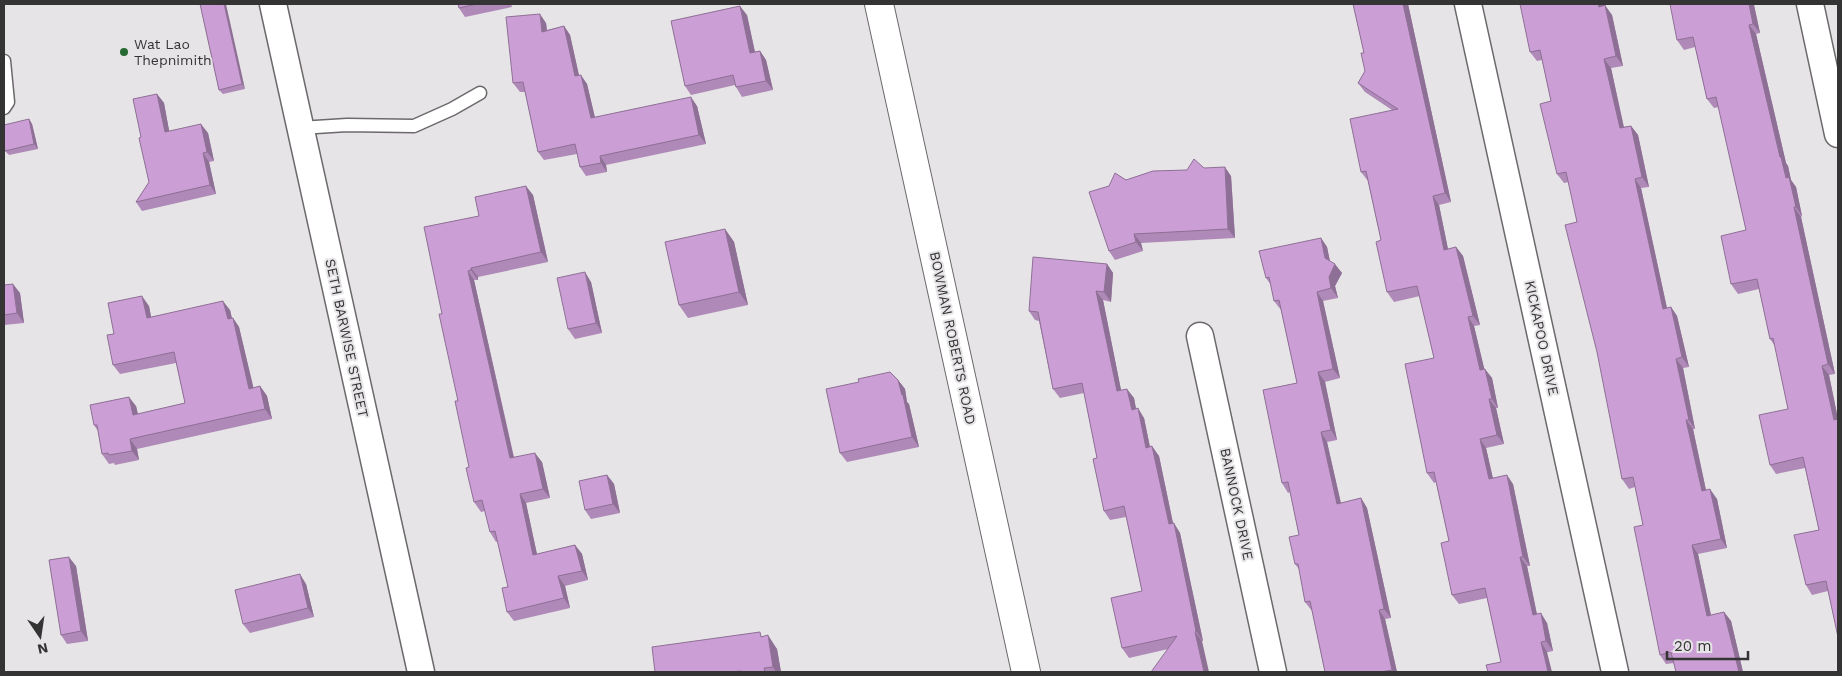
<svg xmlns="http://www.w3.org/2000/svg" width="1842" height="676" font-family="'Work Sans',sans-serif">
  <style>
    .lines { fill: none; stroke-linecap: round; stroke-linejoin: round }
    .lane-casing { stroke: #6c696c; stroke-width: 15 }
    .street-casing { stroke: #6c696c; stroke-width: 29 }
    .secondary-casing { stroke: #6c696c; stroke-width: 30 }
    .lane { stroke: #fff; stroke-width: 12 }
    .street { stroke: #fff; stroke-width: 26 }
    .secondary { stroke: #fff; stroke-width: 28 }
    .wall { fill: #af89b7 }
    .shaded-wall { fill: #8e6f95 }
    .building { fill: #cb9fd5; stroke: #8e6f95 }
    .poi-dot { fill: #276932; stroke: #e6e4e7; stroke-width: 2 }
    .labels { text-anchor: middle; dominant-baseline: central; stroke-width: 4; stroke-linejoin: round; paint-order: stroke }
    .poi-label { font-size: 14px; fill: #353435; stroke: #e6e4e7; text-anchor: start }
    .street-label { font-size: 14px; fill: #353435; stroke: #e6e4e7 }
  </style>
  <rect width="100%" height="100%" fill="#e6e4e7"/>
  <g class="lines">
    <defs>
      <g id="lane">
        <polyline points="4,61 8,102 4,108"/>
        <polyline points="300,128 347,125 414,126 452,109 480,93"/>
      </g>
      <g id="street">
        <polyline points="273,4 421,672"/>
        <polyline points="1468,4 1615,672"/>
        <polyline points="1810,4 1838,134"/>
        <polyline points="1200,336 1273,672"/>
      </g>
      <polyline id="secondary" points="879,4 1026,672"/>
    </defs>
    <!-- lane casing -->
    <use href="#lane" class="lane-casing"/>
    <!-- street casing -->
    <use href="#street" class="street-casing"/>
    <!-- secondary casing -->
    <use href="#secondary" class="secondary-casing"/>
    <!-- lane -->
    <use href="#lane" class="lane"/>
    <!-- street -->
    <use href="#street" class="street"/>
    <!-- secondary -->
    <use href="#secondary" class="secondary"/>
  </g>
  <!-- wall -->
  <g class="wall">
    <polygon points="200,4 245,89 223,94 219,90"/>
    <polygon points="458,4 511,4 512,7 465,17 459,8"/>
    <polygon points="1353,4 1408,4 1451,202 1439,205 1448,249 1456,247 1463,256 1480,325 1474,326 1484,369 1492,378 1498,408 1496,408 1504,444 1486,448 1493,478 1513,484 1530,566 1527,566 1537,614 1547,623 1553,651 1501,662 1487,598 1459,604 1452,595 1449,541 1436,482 1434,483 1427,473 1434,358 1420,296 1394,302 1387,292 1381,240 1368,181 1361,172 1392,110 1365,92 1358,83 1365,71 1364,53"/>
    <polygon points="1754,5 1760,33 1756,34 1786,163 1788,166 1791,180 1796,187 1802,216 1801,217 1835,374 1829,375 1838,419 1838,637 1828,591 1812,595 1806,585 1819,530 1805,468 1776,474 1770,465 1788,409 1775,346 1770,339 1759,289 1738,294 1731,284 1746,230 1719,107 1714,108 1707,99 1695,47 1684,50 1677,40"/>
    <polygon points="1603,6 1612,15 1623,66 1611,68 1624,127 1631,126 1638,135 1649,187 1641,188 1667,308 1671,307 1677,316 1689,367 1683,368 1695,429 1693,429 1706,490 1717,499 1727,548 1698,554 1711,615 1724,612 1731,621 1743,672 1676,672 1674,663 1666,664 1660,655 1643,525 1635,487 1629,489 1622,479 1577,222 1569,182 1564,183 1557,174 1551,101 1542,60 1537,61 1530,52"/>
    <polygon points="747,15 755,52 760,51 766,60 773,90 742,97 736,87 735,85 691,95 685,86"/>
    <polygon points="546,23 547,30 564,26 570,35 579,75 587,84 595,117 697,106 706,144 606,165 607,172 586,176 580,167 577,154 544,160 538,152 525,92 520,92 513,83"/>
    <polygon points="157,94 164,103 169,131 208,133 214,161 209,162 216,194 142,211 136,202 149,182 141,137"/>
    <polygon points="29,119 32,124 38,149 9,155 5,151"/>
    <polygon points="1204,168 1231,176 1235,238 1141,243 1143,251 1115,260 1109,251 1126,180 1187,170"/>
    <polygon points="533,195 548,262 478,277 478,280 474,280 514,457 542,462 550,498 526,503 537,554 575,545 582,554 588,580 565,586 570,608 514,621 507,612 508,587 498,541 496,542 490,532 485,511 481,512 474,502 469,467 458,401 442,314 479,216"/>
    <polygon points="725,229 734,242 748,305 688,318 679,305"/>
    <polygon points="1321,238 1327,247 1330,261 1342,273 1335,286 1338,298 1323,301 1340,378 1325,382 1337,440 1327,442 1341,503 1361,498 1367,508 1391,618 1385,619 1397,672 1325,672 1312,611 1305,602 1299,569 1295,564 1299,535 1290,492 1288,493 1282,483 1297,383 1281,310 1274,301 1271,285 1266,278"/>
    <polygon points="1107,264 1113,273 1111,302 1103,300 1121,390 1134,398 1136,409 1144,418 1150,447 1159,456 1173,523 1180,533 1203,641 1129,658 1122,648 1142,591 1126,517 1110,520 1104,511 1097,458 1084,393 1060,398 1053,389 1039,321 1035,320 1029,311"/>
    <polygon points="591,282 602,333 575,339 568,329"/>
    <polygon points="4,285 20,293 24,323 4,325"/>
    <polygon points="149,306 151,317 230,310 232,318 233,318 239,327 253,388 260,386 267,396 272,419 137,449 139,460 115,465 114,463 109,464 102,454 98,431 94,425 136,406 138,414 185,403 176,363 120,374 113,365 114,334"/>
    <polygon points="898,380 905,389 907,402 909,404 919,447 847,462 840,453"/>
    <polygon points="607,475 614,484 620,513 591,519 585,510"/>
    <polygon points="76,566 88,641 67,644 61,635"/>
    <polygon points="306,584 314,617 250,633 243,624"/>
    <polygon points="763,636 777,649 781,672 655,672"/>
  </g>
  <!-- shaded-wall -->
  <g class="shaded-wall">
    <polygon points="224,4 226,4 245,89 242,84"/>
    <polygon points="1403,4 1408,4 1451,202 1445,193"/>
    <polygon points="1598,4 1603,4 1605,16 1599,7"/>
    <polygon points="1749,4 1753,4 1754,5 1760,33 1753,24"/>
    <polygon points="1605,5 1612,15 1623,66 1616,56"/>
    <polygon points="740,6 747,15 757,62 750,53"/>
    <polygon points="540,14 546,23 548,41 542,32"/>
    <polygon points="1749,25 1756,34 1786,163 1788,166 1791,180 1796,187 1802,216 1796,207 1780,157"/>
    <polygon points="564,26 570,35 581,85 575,76"/>
    <polygon points="760,51 766,60 773,90 766,81"/>
    <polygon points="1604,59 1611,68 1626,138 1620,128"/>
    <polygon points="581,75 587,84 597,127 591,118"/>
    <polygon points="157,94 164,103 171,141 165,132"/>
    <polygon points="691,97 697,106 706,144 699,135"/>
    <polygon points="29,119 32,124 38,149 34,144"/>
    <polygon points="201,124 208,133 214,161 207,152"/>
    <polygon points="1631,126 1638,135 1649,187 1642,177"/>
    <polygon points="203,153 209,162 216,194 210,185"/>
    <polygon points="600,156 606,165 607,172 601,163"/>
    <polygon points="1225,167 1231,176 1235,238 1228,229"/>
    <polygon points="1635,179 1641,188 1669,318 1663,309"/>
    <polygon points="526,186 533,195 548,262 541,252"/>
    <polygon points="1433,196 1439,205 1450,259 1444,250"/>
    <polygon points="1794,207 1801,217 1835,374 1828,364"/>
    <polygon points="725,229 734,242 748,305 739,292"/>
    <polygon points="1134,234 1141,243 1143,251 1136,242"/>
    <polygon points="1321,238 1327,247 1331,267 1325,258"/>
    <polygon points="1456,247 1463,256 1480,325 1473,316"/>
    <polygon points="1107,264 1113,273 1111,302 1104,292"/>
    <polygon points="1335,264 1342,273 1335,286 1338,298 1331,288 1329,277"/>
    <polygon points="471,268 478,277 478,280 471,270"/>
    <polygon points="468,271 474,280 516,468 510,458"/>
    <polygon points="585,272 591,282 602,333 596,323"/>
    <polygon points="13,284 20,293 24,323 17,313"/>
    <polygon points="1096,291 1103,300 1123,400 1117,391"/>
    <polygon points="1317,292 1323,301 1340,378 1333,369"/>
    <polygon points="142,296 149,306 153,327 147,318"/>
    <polygon points="223,301 230,310 234,329 228,319"/>
    <polygon points="1671,307 1677,316 1689,367 1682,357"/>
    <polygon points="1468,317 1474,326 1487,380 1480,370"/>
    <polygon points="233,318 239,327 256,398 249,389"/>
    <polygon points="1676,359 1683,368 1695,429 1689,420"/>
    <polygon points="1822,366 1829,375 1838,419 1838,426 1834,420"/>
    <polygon points="1485,369 1492,378 1498,408 1492,399"/>
    <polygon points="1318,372 1325,382 1337,440 1331,430"/>
    <polygon points="898,380 905,389 907,402 909,404 919,447 912,437"/>
    <polygon points="260,386 267,396 272,419 265,409"/>
    <polygon points="1127,389 1134,398 1138,419 1132,410"/>
    <polygon points="129,397 136,406 140,424 133,415"/>
    <polygon points="1489,399 1496,408 1504,444 1497,435"/>
    <polygon points="1138,408 1144,418 1152,457 1146,448"/>
    <polygon points="1686,420 1693,429 1708,500 1702,491"/>
    <polygon points="1321,432 1327,442 1343,513 1337,504"/>
    <polygon points="130,439 137,449 139,460 132,451"/>
    <polygon points="1480,439 1486,448 1495,488 1489,479"/>
    <polygon points="1152,446 1159,456 1175,533 1169,524"/>
    <polygon points="535,453 542,462 550,498 543,489"/>
    <polygon points="607,475 614,484 620,513 613,504"/>
    <polygon points="1507,475 1513,484 1530,566 1523,557"/>
    <polygon points="1710,489 1717,499 1727,548 1721,539"/>
    <polygon points="520,494 526,503 539,564 533,555"/>
    <polygon points="1361,498 1367,508 1391,618 1384,609"/>
    <polygon points="1174,523 1180,533 1203,641 1196,631"/>
    <polygon points="575,545 582,554 588,580 582,571"/>
    <polygon points="1692,545 1698,554 1713,625 1707,616"/>
    <polygon points="69,557 76,566 88,641 81,631"/>
    <polygon points="1520,557 1527,566 1539,625 1533,615"/>
    <polygon points="300,574 306,584 314,617 308,608"/>
    <polygon points="558,576 565,586 570,608 564,598"/>
    <polygon points="1379,610 1385,619 1397,672 1393,672 1392,670"/>
    <polygon points="1724,612 1731,621 1743,672 1739,672"/>
    <polygon points="1541,613 1547,623 1553,651 1546,641"/>
    <polygon points="1195,632 1202,641 1209,672 1204,672"/>
    <polygon points="768,635 777,649 781,672 776,672 773,667"/>
    <polygon points="1541,642 1547,652 1552,672 1548,672"/>
  </g>
  <!-- building -->
  <g class="building">
    <polygon points="200,4 224,4 242,84 219,90"/>
    <polygon points="458,4 477,4 459,8"/>
    <polygon points="1353,4 1403,4 1445,193 1433,196 1444,250 1456,247 1473,316 1468,317 1480,370 1485,369 1492,399 1489,399 1497,435 1480,439 1489,479 1507,475 1523,557 1520,557 1533,615 1541,613 1546,641 1541,642 1548,672 1488,672 1486,665 1501,662 1485,588 1452,595 1441,543 1449,541 1434,472 1427,473 1405,364 1434,358 1417,286 1387,292 1376,242 1381,240 1366,171 1361,172 1350,119 1398,109 1358,83 1365,71 1361,53 1364,53"/>
    <polygon points="1520,4 1598,4 1599,7 1605,5 1616,56 1604,59 1620,128 1631,126 1642,177 1635,179 1663,309 1671,307 1682,357 1676,359 1689,420 1686,420 1702,491 1710,489 1721,539 1692,545 1707,616 1724,612 1739,672 1676,672 1671,652 1660,655 1634,527 1643,525 1633,477 1622,479 1597,352 1565,225 1577,222 1566,172 1557,174 1540,104 1551,101 1540,50 1530,52"/>
    <polygon points="1670,4 1749,4 1753,24 1749,25 1780,157 1781,157 1786,178 1789,177 1796,207 1794,207 1828,364 1822,366 1834,420 1838,419 1838,637 1826,581 1806,585 1794,535 1819,530 1803,457 1770,465 1759,415 1788,409 1773,338 1770,339 1757,279 1731,284 1721,236 1746,230 1716,97 1707,99 1693,37 1677,40"/>
    <polygon points="740,6 750,53 760,51 766,81 736,87 733,75 685,86 671,21"/>
    <polygon points="540,14 542,32 564,26 575,76 581,75 591,118 691,97 699,135 600,156 601,163 580,167 575,144 538,152 523,82 513,83 506,17"/>
    <polygon points="157,94 165,132 201,124 207,152 203,153 210,185 136,202 149,182 139,138 141,137 133,99"/>
    <polygon points="29,119 34,144 5,151 4,144 4,125"/>
    <polygon points="1194,159 1204,168 1225,167 1228,229 1134,234 1136,242 1109,251 1089,192 1109,186 1115,173 1126,180 1153,171 1187,170"/>
    <polygon points="526,186 541,252 471,268 471,270 468,271 510,458 535,453 543,489 520,494 533,555 575,545 582,571 558,576 564,598 507,612 502,588 508,587 495,531 490,532 482,500 474,502 466,468 469,467 455,401 458,401 439,314 442,314 424,227 479,216 475,197"/>
    <polygon points="725,229 739,292 679,305 665,242"/>
    <polygon points="1321,238 1325,258 1335,264 1329,277 1331,288 1317,292 1333,369 1318,372 1331,430 1321,432 1337,504 1361,498 1384,609 1379,610 1392,670 1381,672 1325,672 1310,601 1305,602 1298,564 1295,564 1289,537 1299,535 1288,482 1282,483 1263,390 1297,383 1279,300 1274,301 1269,277 1266,278 1259,251"/>
    <polygon points="1033,257 1107,264 1104,292 1096,291 1117,391 1127,389 1132,410 1138,408 1146,448 1152,446 1169,524 1174,523 1196,631 1195,632 1204,672 1151,672 1177,636 1122,648 1111,598 1142,591 1124,506 1104,511 1093,459 1097,458 1082,383 1053,389 1038,312 1029,311"/>
    <polygon points="585,272 596,323 568,329 557,278"/>
    <polygon points="13,284 17,313 4,315 4,285"/>
    <polygon points="142,296 147,318 223,301 228,319 233,318 249,389 260,386 265,409 130,439 132,451 109,455 108,453 102,454 97,425 94,425 90,405 129,397 133,415 185,403 174,352 113,365 107,335 114,334 108,303"/>
    <polygon points="890,372 898,380 902,395 903,395 912,437 840,453 826,389 859,382 858,379"/>
    <polygon points="607,475 613,504 585,510 579,481"/>
    <polygon points="69,557 81,631 61,635 49,560"/>
    <polygon points="300,574 308,608 243,624 235,590"/>
    <polygon points="760,632 761,637 768,635 773,667 764,668 765,672 741,672 741,671 731,672 655,672 652,647"/>
  </g>
  <!-- markers -->
  <circle class="poi-dot" cx="124" cy="52" r="5"/>
  <g class="labels">
    <!-- poi labels -->
    <g class="poi-label">
      <text x="134" y="44">Wat Lao<tspan x="134" dy="16">Thepnimith</tspan></text>
    </g>
    <!-- street labels -->
    <g class="street-label">
      <text transform="translate(347 338) rotate(78)">SETH BARWISE STREET</text>
      <text transform="translate(953 338) rotate(78)">BOWMAN ROBERTS ROAD</text>
      <text transform="translate(1542 338) rotate(78)">KICKAPOO DRIVE</text>
      <text transform="translate(1237 504) rotate(78)">BANNOCK DRIVE</text>
    </g>
  </g>
  <!-- border -->
  <rect width="1842" height="676" fill="none" stroke="#353435" stroke-width="10"/>
  <!-- north arrow -->
  <g transform="translate(40 636) rotate(167)" stroke="#e6e4e7" stroke-width="4" paint-order="stroke">
  <path d="M0-4L9 19L0 12L-9 19Z" fill="#353435"/>
  <text y="-8" font-size="14" font-weight="bold" text-anchor="middle" fill="#353435">N</text>
  </g>
  <!-- scale -->
  <path d="M1667 651v8h81v-8" fill="none" stroke="#353435" stroke-width="2.5"/>
  <text x="1674" y="651" font-size="15" fill="#353435" stroke="#e6e4e7" stroke-width="4" paint-order="stroke">20 m</text>
</svg>
